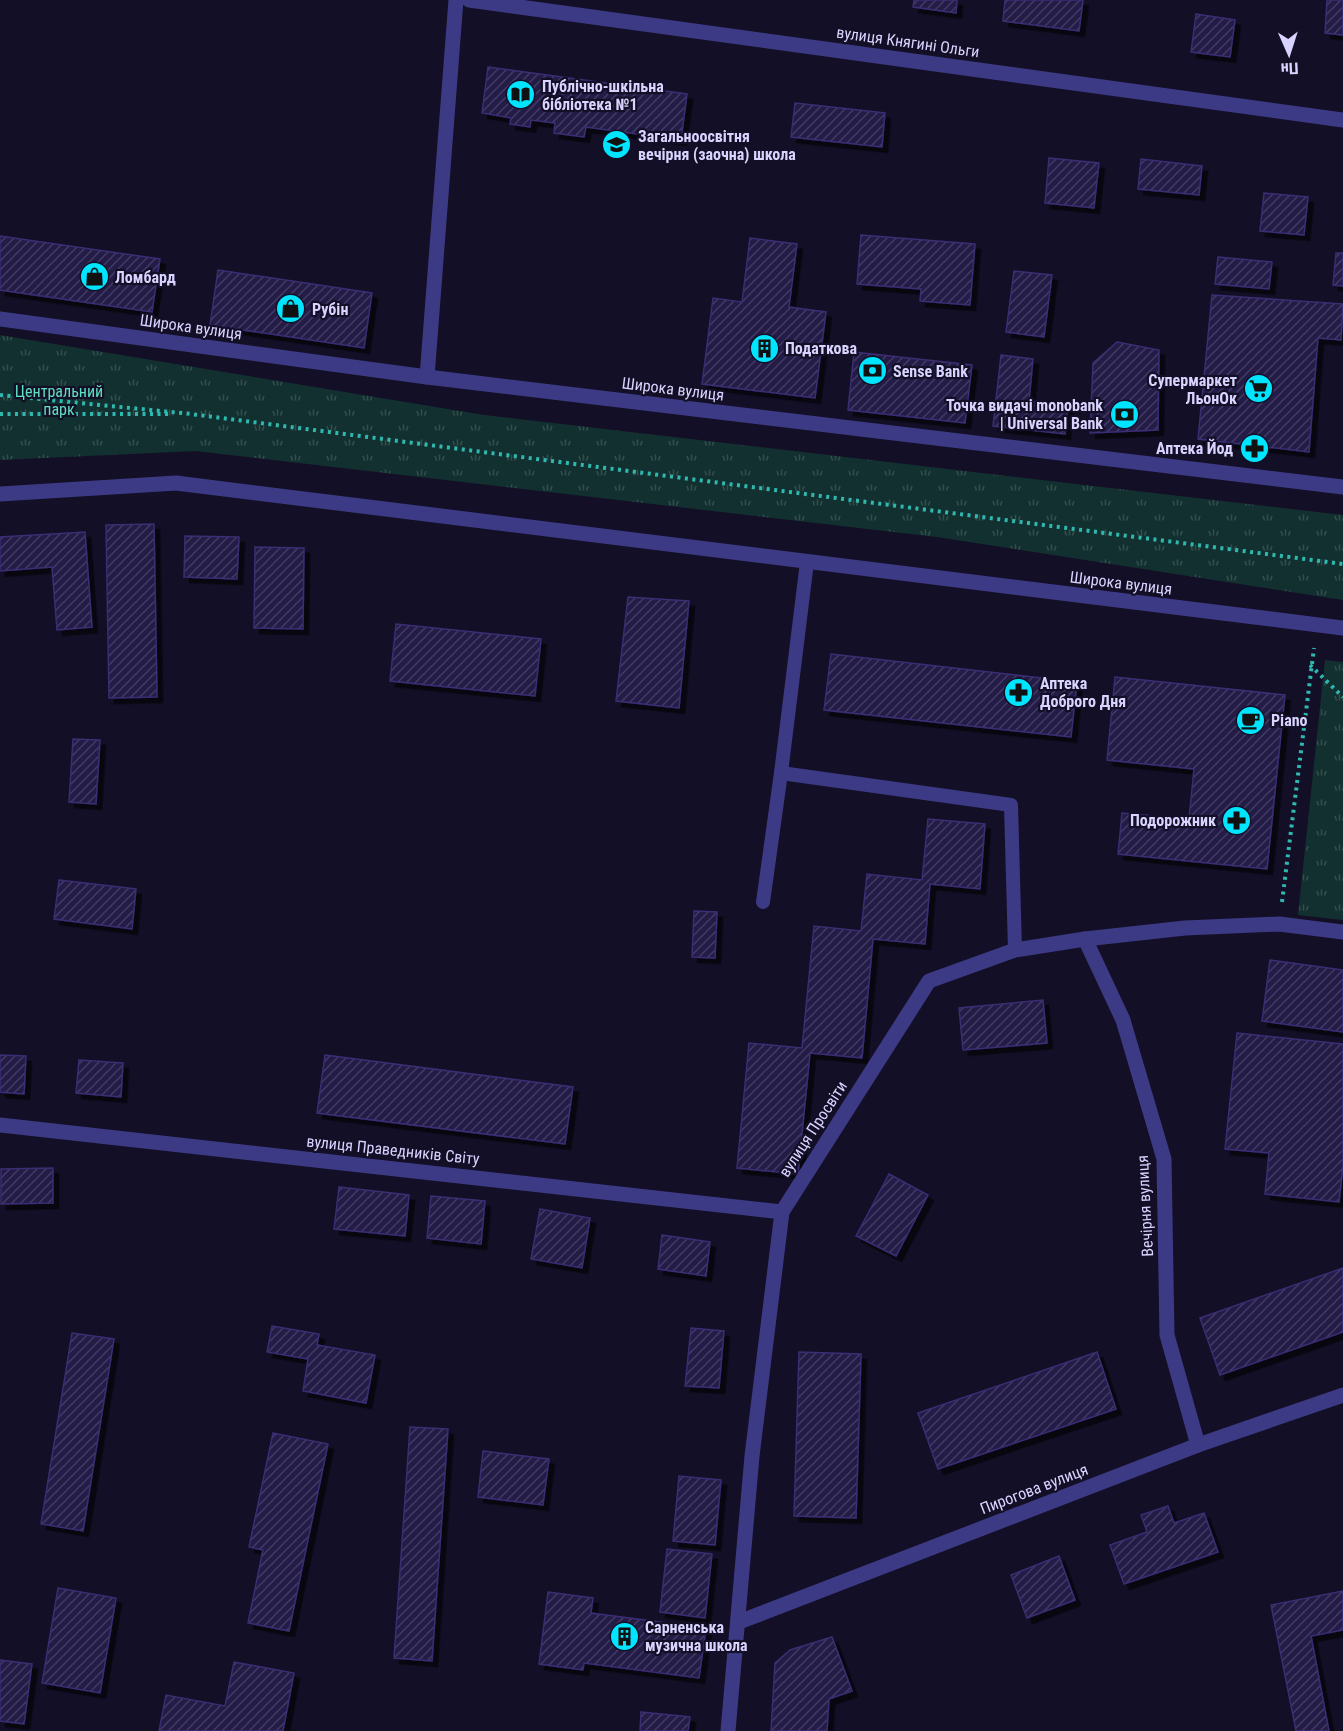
<svg xmlns="http://www.w3.org/2000/svg" width="1343" height="1731" font-family="'Roboto Condensed',sans-serif">
  <style>
    .grass { fill: url(#grass-tufts) }
    .building { fill: url(#building-hatch); stroke: #3b2d73; stroke-width: 1.5; filter: url(#shadow) }
    .lines { fill: none; stroke-linecap: round; stroke-linejoin: round }
    .path { stroke: #2fb8b0; stroke-width: 4; stroke-dasharray: 3 4.5; stroke-linecap: butt }
    .lane { stroke: #3d3a85; stroke-width: 14 }
    .street { stroke: #3d3a85; stroke-width: 15 }
    .labels { text-anchor: middle; dominant-baseline: central; stroke-width: 4.5; stroke-linejoin: round; paint-order: stroke }
    .street-label { font-size: 16px; fill: #d9d4ff; stroke: #130f26 }
    .poi-label { font-size: 16px; font-weight: bold; fill: #d9d4ff; stroke: #130f26; text-anchor: start }
    .park-label { font-size: 16px; fill: #5fe0c0; stroke: #130f26 }
  </style>
  <defs>
    <pattern id="grass-tufts" width="24" height="20" patternUnits="userSpaceOnUse" patternTransform="scale(1.5)"><rect width="24" height="20" fill="#12302f"/><path d="M3 7l-1-3M5 7V3M7 7l1-3M15 17l-1-3M17 17v-4M19 17l1-3" fill="none" stroke="#344d4e"/></pattern>
    <pattern id="building-hatch" width="6" height="6" patternUnits="userSpaceOnUse" patternTransform="scale(1.5)"><rect width="6" height="6" fill="#241b47"/><path d="M-1 1l2-2M0 6l6-6M5 7l2-2" fill="none" stroke="#433b63"/></pattern>
    <filter id="shadow"><feDropShadow dx="5.5" dy="5.5" stdDeviation="0" flood-color="#0009"/></filter>
  </defs>
  <rect width="100%" height="100%" fill="#130f26"/>
  <!-- grass -->
  <g class="grass">
    <polygon points="0,335 484,415 1343,515 1343,600 937,537 196,451 0,460"/>
    <polygon points="1325,660 1343,662 1343,920 1298,915"/>
  </g>
  <!-- building -->
  <g class="building">
    <polygon points="914,0 957,0 956,13 913,7"/>
    <polygon points="1005,0 1083,0 1079,31 1003,21"/>
    <polygon points="1327,0 1343,0 1343,35 1325,33"/>
    <polygon points="1196,14 1235,20 1230,57 1191,52"/>
    <polygon points="488,67 687,94 681,140 586,127 584,137 554,133 555,123 531,120 530,127 510,124 511,118 482,113"/>
    <polygon points="795,103 885,113 882,147 791,137"/>
    <polygon points="1049,158 1099,163 1094,208 1045,203"/>
    <polygon points="1141,159 1202,166 1199,195 1138,189"/>
    <polygon points="1264,193 1308,197 1304,235 1260,231"/>
    <polygon points="861,235 975,244 970,305 920,301 921,289 857,284"/>
    <polygon points="0,236 160,259 152,312 0,290"/>
    <polygon points="750,238 797,244 789,307 826,312 815,398 702,384 713,298 742,302"/>
    <polygon points="1336,253 1343,253 1343,286 1333,285"/>
    <polygon points="1218,257 1272,262 1269,289 1215,284"/>
    <polygon points="218,270 372,293 364,348 210,325"/>
    <polygon points="1014,271 1052,275 1044,337 1006,332"/>
    <polygon points="1212,295 1343,304 1341,340 1318,338 1309,452 1198,439"/>
    <polygon points="1117,342 1159,350 1158,430 1090,433 1093,363"/>
    <polygon points="854,352 972,365 965,423 848,410"/>
    <polygon points="1001,355 1033,359 1029,401 1068,406 1065,434 993,426"/>
    <polygon points="154,524 157,697 109,698 106,525"/>
    <polygon points="85,532 92,627 57,630 52,567 0,571 0,537"/>
    <polygon points="185,536 239,537 237,579 184,577"/>
    <polygon points="255,547 304,548 303,629 254,628"/>
    <polygon points="628,597 689,601 679,708 616,701"/>
    <polygon points="396,624 541,639 535,696 390,681"/>
    <polygon points="831,654 1077,682 1071,737 824,710"/>
    <polygon points="1115,677 1285,695 1267,869 1118,854 1122,813 1189,819 1194,769 1107,760"/>
    <polygon points="73,739 100,740 96,804 69,802"/>
    <polygon points="928,819 985,824 980,889 930,884 925,944 873,939 862,1058 810,1053 798,1174 737,1168 749,1043 802,1048 814,926 861,931 867,874 922,880"/>
    <polygon points="59,880 136,889 132,929 54,919"/>
    <polygon points="694,911 717,912 715,958 692,957"/>
    <polygon points="1270,960 1343,970 1343,1032 1262,1021"/>
    <polygon points="1043,1000 1047,1043 963,1050 959,1008"/>
    <polygon points="1237,1033 1343,1044 1343,1165 1339,1202 1265,1194 1269,1153 1225,1149"/>
    <polygon points="0,1055 26,1056 24,1094 0,1092"/>
    <polygon points="325,1055 573,1087 565,1144 317,1113"/>
    <polygon points="79,1060 123,1063 121,1097 76,1093"/>
    <polygon points="53,1168 53,1203 1,1204 1,1169"/>
    <polygon points="889,1174 928,1195 896,1256 856,1236"/>
    <polygon points="339,1187 409,1195 405,1236 334,1229"/>
    <polygon points="431,1196 485,1201 481,1244 427,1238"/>
    <polygon points="540,1209 590,1218 582,1268 531,1259"/>
    <polygon points="662,1235 710,1242 706,1276 658,1269"/>
    <polygon points="1343,1268 1343,1332 1220,1375 1200,1318"/>
    <polygon points="272,1326 319,1334 317,1345 375,1355 366,1403 303,1391 308,1359 267,1352"/>
    <polygon points="691,1328 724,1331 719,1388 685,1386"/>
    <polygon points="72,1333 114,1339 83,1531 41,1524"/>
    <polygon points="799,1352 861,1354 856,1518 794,1516"/>
    <polygon points="1097,1352 1116,1409 938,1469 918,1413"/>
    <polygon points="410,1427 448,1429 432,1661 394,1658"/>
    <polygon points="273,1433 328,1444 289,1631 248,1623 263,1550 249,1547"/>
    <polygon points="483,1451 549,1459 543,1505 478,1497"/>
    <polygon points="679,1476 721,1480 715,1545 673,1541"/>
    <polygon points="1168,1506 1174,1523 1204,1513 1218,1552 1124,1584 1110,1545 1147,1532 1141,1515"/>
    <polygon points="667,1549 712,1554 705,1618 660,1612"/>
    <polygon points="1059,1556 1075,1600 1027,1618 1011,1575"/>
    <polygon points="58,1588 116,1598 100,1693 42,1683"/>
    <polygon points="1343,1591 1343,1630 1311,1636 1329,1731 1296,1731 1271,1605"/>
    <polygon points="548,1592 593,1598 591,1613 706,1628 699,1678 584,1663 583,1670 539,1664"/>
    <polygon points="832,1637 852,1691 829,1699 827,1731 771,1731 775,1663 790,1650"/>
    <polygon points="0,1660 32,1664 24,1724 0,1721"/>
    <polygon points="234,1662 294,1673 283,1731 159,1731 166,1695 225,1706"/>
    <polygon points="641,1712 690,1717 688,1731 640,1731"/>
  </g>
  <g class="lines">
    <!-- path -->
    <g class="path">
      <polyline points="0,395 191,414 1343,564"/>
      <polyline points="0,414 170,414"/>
      <polyline points="1310,665 1343,697"/>
      <polyline points="1282,902 1314,648"/>
    </g>
    <!-- lane -->
    <g class="lane">
      <polyline points="807,562 781,773 1011,805 1015,950"/>
      <polyline points="763,902 781,773"/>
    </g>
    <!-- street -->
    <g class="street">
      <polyline points="469,0 1343,120"/>
      <polyline points="0,319 427,377 1343,487"/>
      <polyline points="427,377 456,0"/>
      <polyline points="0,494 176,483 1343,628"/>
      <polyline points="1085,939 1123,1020 1164,1159 1167,1335 1198,1445"/>
      <polyline points="0,1125 782,1212"/>
      <polyline points="739,1622 1198,1445 1343,1395"/>
      <polyline points="728,1731 752,1456 782,1212 929,981 1015,950 1085,939 1185,928 1279,924 1343,932"/>
    </g>
  </g>
  <!-- icons -->
  <defs>
    <symbol id="library-disc" viewBox="-11 -11 22 22"><circle r="9.5" fill="#00e5ff" stroke="#130f26"/><path d="M-6-4Q-3-5.5-.7-3.5V5Q-3 3-6 4ZM6-4Q3-5.5 .7-3.5V5Q3 3 6 4Z" fill="#111"/></symbol>
    <symbol id="school-disc" viewBox="-11 -11 22 22"><circle r="9.5" fill="#00e5ff" stroke="#130f26"/><path d="M0-5L7-2L0 1L-7-2ZM-4 1L0 2.5L4 1V4Q0 6-4 4Z" fill="#111"/></symbol>
    <symbol id="shop-disc" viewBox="-11 -11 22 22"><circle r="9.5" fill="#00e5ff" stroke="#130f26"/><path d="M-5-2.5h2.3a2.7 3.5 0 0 1 5.4 0H5L5.5 6h-11ZM-1.5-2.5h3a1.5 2.3 0 0 0-3 0Z" fill="#111"/></symbol>
    <symbol id="building-disc" viewBox="-11 -11 22 22"><circle r="9.5" fill="#00e5ff" stroke="#130f26"/><path d="M-4-6H4V6H1V3H-1V6H-4ZM-2.5-4.3h1.7v1.8h-1.7ZM.8-4.3h1.7v1.8H.8ZM-2.5-1h1.7V.8h-1.7ZM.8-1h1.7V.8H.8Z" fill="#111"/></symbol>
    <symbol id="bank-disc" viewBox="-11 -11 22 22"><circle r="9.5" fill="#00e5ff" stroke="#130f26"/><path d="M-6-4H6V4H-6ZM0-2.3a2.3 2.3 0 1 0 0 4.6a2.3 2.3 0 1 0 0-4.6Z" fill="#111"/></symbol>
    <symbol id="supermarket-disc" viewBox="-11 -11 22 22"><circle r="9.5" fill="#00e5ff" stroke="#130f26"/><path d="M-6-5.5h2.5l.6 2H6L4.5 2H-2.5L-4.4-4H-6ZM-1.5 3.2a1.3 1.3 0 1 0 .1 0ZM3 3.2a1.3 1.3 0 1 0 .1 0Z" fill="#111"/></symbol>
    <symbol id="pharmacy-disc" viewBox="-11 -11 22 22"><circle r="9.5" fill="#00e5ff" stroke="#130f26"/><path d="M-2-6h4v4h4v4h-4v4h-4v-4h-4v-4h4Z" fill="#111"/></symbol>
    <symbol id="cafe-disc" viewBox="-11 -11 22 22"><circle r="9.5" fill="#00e5ff" stroke="#130f26"/><path d="M-5.5-4.5H6V0H3Q3 3.5 0 3.5H-2.5Q-5.5 3.5-5.5 0ZM3-3.2v2h1.7v-2ZM-6 4.5H4V6H-6Z" fill="#111"/></symbol>
  </defs>
  <g fill-rule="evenodd">
    <use href="#library-disc" x="504" y="78" width="33" height="33"/>
    <use href="#school-disc" x="600" y="128" width="33" height="33"/>
    <use href="#shop-disc" x="78" y="260" width="33" height="33"/>
    <use href="#shop-disc" x="274" y="292" width="33" height="33"/>
    <use href="#building-disc" x="748" y="332" width="33" height="33"/>
    <use href="#bank-disc" x="856" y="354" width="33" height="33"/>
    <use href="#supermarket-disc" x="1242" y="372" width="33" height="33"/>
    <use href="#bank-disc" x="1108" y="398" width="33" height="33"/>
    <use href="#pharmacy-disc" x="1238" y="432" width="33" height="33"/>
    <use href="#pharmacy-disc" x="1002" y="676" width="33" height="33"/>
    <use href="#cafe-disc" x="1234" y="704" width="33" height="33"/>
    <use href="#pharmacy-disc" x="1220" y="804" width="33" height="33"/>
    <use href="#building-disc" x="608" y="1620" width="33" height="33"/>
  </g>
  <g class="labels">
    <!-- street labels -->
    <g class="street-label">
      <text transform="translate(908 42) rotate(8)">вулиця Княгині Ольги</text>
      <text transform="translate(191 327) rotate(8)">Широка вулиця</text>
      <text transform="translate(673 389) rotate(7)">Широка вулиця</text>
      <text transform="translate(1121 583) rotate(7)">Широка вулиця</text>
      <text transform="translate(813 1129) rotate(-57)">вулиця Просвіти</text>
      <text transform="translate(393 1150) rotate(6)">вулиця Праведників Світу</text>
      <text transform="translate(1145 1206) rotate(-93)">Вечірня вулиця</text>
      <text transform="translate(1034 1489) rotate(-21)">Пирогова вулиця</text>
    </g>
    <!-- poi labels -->
    <g class="poi-label">
      <text x="542" y="86">Публічно-шкільна<tspan x="542" dy="18">бібліотека №1</tspan></text>
      <text x="638" y="136">Загальноосвітня<tspan x="638" dy="18">вечірня (заочна) школа</tspan></text>
      <text x="115" y="277">Ломбард</text>
      <text x="312" y="309">Рубін</text>
      <text x="785" y="348">Податкова</text>
      <text x="893" y="371">Sense Bank</text>
      <text x="1237" y="380" text-anchor="end">Супермаркет<tspan x="1237" dy="18">ЛьонОк</tspan></text>
      <text x="1103" y="405" text-anchor="end">Точка видачі monobank<tspan x="1103" dy="18">| Universal Bank</tspan></text>
      <text x="1233" y="448" text-anchor="end">Аптека Йод</text>
      <text x="1040" y="683">Аптека<tspan x="1040" dy="18">Доброго Дня</tspan></text>
      <text x="1271" y="720">Piano</text>
      <text x="1216" y="820" text-anchor="end">Подорожник</text>
      <text x="645" y="1627">Сарненська<tspan x="645" dy="18">музична школа</tspan></text>
    </g>
    <!-- park labels -->
    <g class="park-label">
      <text x="59" y="391">Центральний<tspan x="59" dy="18">парк</tspan></text>
    </g>
  </g>
  <!-- north arrow -->
  <g transform="translate(1289 54) rotate(177)" stroke="#130f26" stroke-width="4.5" paint-order="stroke">
  <path d="M0-4.5L10 22L0 15L-10 22Z" fill="#d9d4ff"/>
  <text y="-9" font-size="16" font-weight="bold" text-anchor="middle" fill="#d9d4ff">Пн</text>
  </g>
</svg>
